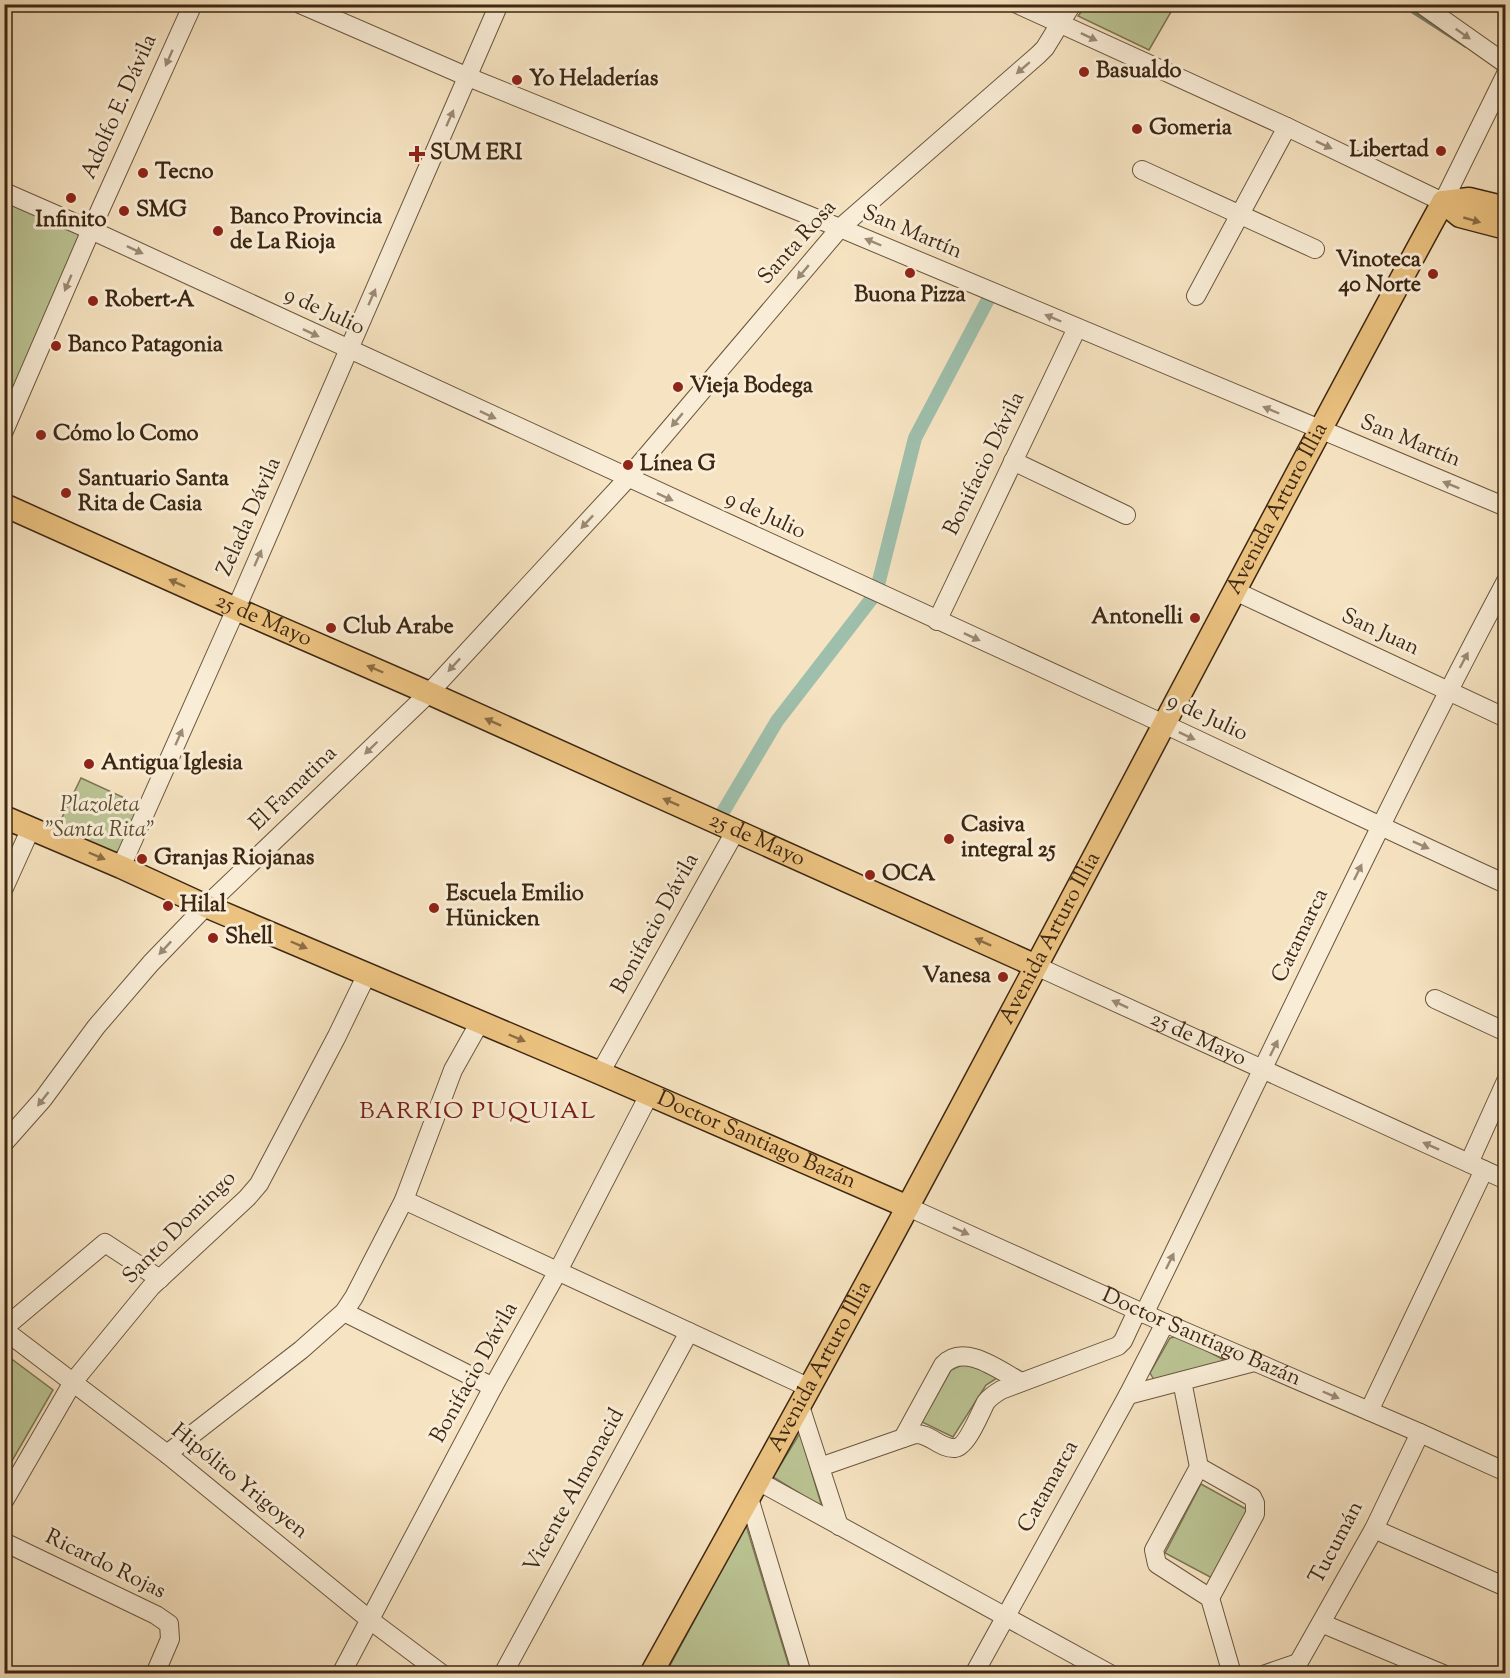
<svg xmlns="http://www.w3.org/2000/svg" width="1510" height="1678" font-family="'Sorts Mill Goudy',serif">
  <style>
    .green { fill: #bbc494; stroke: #7c7653; stroke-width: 1.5 }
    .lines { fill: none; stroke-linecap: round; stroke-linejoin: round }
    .stream { stroke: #77826e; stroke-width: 4 }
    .canal { stroke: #9ebfac; stroke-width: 14 }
    .minor-casing { stroke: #6b563e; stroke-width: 20 }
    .major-casing { stroke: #3d2712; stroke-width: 25 }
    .minor { stroke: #f9edd7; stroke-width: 18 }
    .major { stroke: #ebc280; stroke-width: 22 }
    .oneway { fill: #9b8a74 }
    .oneway2 { fill: #8b6d44 }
    .poi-dot { fill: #8f2418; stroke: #f9edd7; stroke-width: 2 }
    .labels { text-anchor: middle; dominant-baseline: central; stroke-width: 6; stroke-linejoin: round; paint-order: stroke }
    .poi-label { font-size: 22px; font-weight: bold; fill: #3d2712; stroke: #f9edd7; text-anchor: start }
    .street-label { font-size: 22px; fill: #3d2712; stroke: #f9edd7 }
    .park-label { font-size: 22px; font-style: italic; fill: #5c4e32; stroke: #f9edd7 }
    .neighbourhood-label { font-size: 24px; letter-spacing: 1.5px; fill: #7a1f14; stroke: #f9edd7 }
  </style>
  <rect width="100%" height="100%" fill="#f6e3c1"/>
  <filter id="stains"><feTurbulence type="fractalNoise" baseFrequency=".00333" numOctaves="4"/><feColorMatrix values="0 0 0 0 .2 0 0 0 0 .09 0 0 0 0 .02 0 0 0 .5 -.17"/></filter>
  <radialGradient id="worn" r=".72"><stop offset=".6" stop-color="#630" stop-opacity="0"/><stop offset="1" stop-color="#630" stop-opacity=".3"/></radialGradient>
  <!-- green -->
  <g class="green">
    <polygon points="1086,5 1086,4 1175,5 1149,50 1078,16"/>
    <polygon points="4,197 83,231 5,412"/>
    <polygon points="81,778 140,805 122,846 115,854 56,830"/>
    <polygon points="1179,1336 1228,1362 1154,1380 1150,1373 1170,1338"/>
    <polygon points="5,1354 53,1390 5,1473"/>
    <polygon points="962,1365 973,1366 997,1378 986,1385 953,1437 922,1422 951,1370"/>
    <polygon points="800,1433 822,1507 773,1477"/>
    <polygon points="1201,1484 1248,1510 1212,1578 1165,1553"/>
    <polygon points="746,1525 791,1673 666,1673"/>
  </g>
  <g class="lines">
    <!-- stream -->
    <polyline class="stream" points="1401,4 1466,46"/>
    <!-- canal -->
    <polyline class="canal" points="717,822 777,721 876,593 915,438 992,292"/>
    <defs>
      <g id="minor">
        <polyline points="300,4 468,77 840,228 1506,507"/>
        <polyline points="1017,4 1287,127 1443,202 1506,74"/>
        <polyline points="1421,4 1506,64"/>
        <polyline points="1142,170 1315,249"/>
        <path d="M4,192L91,230C443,395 797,556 1151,718C1269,773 1387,830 1506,884"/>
        <polyline points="1196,296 1287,127"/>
        <polyline points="4,431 91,230 193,4"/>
        <polyline points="1013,461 1126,515"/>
        <polyline points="1235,591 1506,718"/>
        <polyline points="937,621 1077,328"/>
        <polyline points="121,867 236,609 499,4"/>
        <polyline points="4,888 31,828"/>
        <path id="s1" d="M1036,966L1506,1180"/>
        <polyline points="1435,999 1506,1032"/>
        <polyline points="600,1073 736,830"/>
        <polyline points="4,1143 43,1099 96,1027 151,963 206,906 429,693 627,479 840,228 1038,55 1045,48 1072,4"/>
        <polyline points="1469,1163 1506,1081"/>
        <polyline points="404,1200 810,1388"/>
        <path id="s2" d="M908,1207L1165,1323L1420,1433L1506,1472"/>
        <polyline points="344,1312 493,1387"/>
        <path d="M1144,1314C1264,1069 1378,822 1506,581"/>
        <polyline points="4,1328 105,1243 160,1279"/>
        <polyline points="4,1330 167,1454 370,1620 442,1674"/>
        <polyline points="1182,1381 1199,1467 1154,1550 1157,1564 1210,1598 1232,1674"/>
        <polyline points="1128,1395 1254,1362"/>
        <polyline points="800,1406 839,1526"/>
        <polyline points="1369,1411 1484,1170"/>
        <path d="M903,1438L943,1365C964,1342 1000,1371 1021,1382"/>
        <polyline points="167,1454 301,1350 344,1312 354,1297 404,1200 453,1070 480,1022"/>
        <path d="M820,1467L915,1434C930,1433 940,1449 955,1448C967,1447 980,1413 986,1402C990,1397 996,1393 1001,1390L1118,1346L1123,1341L1137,1311"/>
        <polyline points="1199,1467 1252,1497 1255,1503 1255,1514 1210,1598"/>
        <polyline points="758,1481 1110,1674"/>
        <polyline points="749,1498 802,1674"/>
        <polyline points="4,1501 73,1382 151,1287 247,1198 259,1184 337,1036 367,974"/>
        <polyline points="1374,1529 1506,1587"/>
        <polyline points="4,1542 156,1615 169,1624 170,1639 155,1674"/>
        <polyline points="1321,1623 1443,1674"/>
        <polyline points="341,1674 493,1387 558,1271 649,1095"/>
        <polyline points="503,1674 689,1332"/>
        <polyline points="974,1674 1128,1395 1165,1323"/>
        <polyline points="1266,1674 1298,1663"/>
        <polyline points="1292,1674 1374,1529 1420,1433"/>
      </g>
      <g id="major">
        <polyline points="1443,202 1460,216 1506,228"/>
        <polyline points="1443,202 1469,199 1506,208"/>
        <path id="s3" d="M4,505L236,609L429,693L1036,966"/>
        <path id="s4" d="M4,817L121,867L206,906L600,1073L908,1207"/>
        <path id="s5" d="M651,1674C737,1519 823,1365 906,1210C1087,874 1261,536 1443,202"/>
      </g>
    </defs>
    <!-- minor casing -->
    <use href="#minor" class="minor-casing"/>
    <!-- major casing -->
    <use href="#major" class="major-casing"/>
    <!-- minor -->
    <use href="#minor" class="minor"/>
    <!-- major -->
    <use href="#major" class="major"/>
  </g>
  <!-- one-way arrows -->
  <defs><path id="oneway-solid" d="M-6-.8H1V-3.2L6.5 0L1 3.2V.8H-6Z" transform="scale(1.5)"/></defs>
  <g class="oneway">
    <use href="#oneway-solid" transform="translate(1463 34) rotate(35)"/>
    <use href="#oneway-solid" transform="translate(1089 37) rotate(25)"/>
    <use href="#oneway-solid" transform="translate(169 58) rotate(114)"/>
    <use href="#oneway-solid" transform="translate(1023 68) rotate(139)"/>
    <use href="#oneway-solid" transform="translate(450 118) rotate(-66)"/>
    <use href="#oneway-solid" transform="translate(1324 145) rotate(25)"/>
    <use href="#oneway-solid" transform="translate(873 242) rotate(-157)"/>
    <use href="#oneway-solid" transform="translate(135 250) rotate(25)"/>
    <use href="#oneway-solid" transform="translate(803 272) rotate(130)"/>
    <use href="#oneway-solid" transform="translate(68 283) rotate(113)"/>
    <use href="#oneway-solid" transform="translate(372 297) rotate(-66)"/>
    <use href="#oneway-solid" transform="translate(1053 318) rotate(-157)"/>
    <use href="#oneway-solid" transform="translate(311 333) rotate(25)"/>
    <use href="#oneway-solid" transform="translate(1271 410) rotate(-157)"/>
    <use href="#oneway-solid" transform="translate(488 415) rotate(25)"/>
    <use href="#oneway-solid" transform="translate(677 420) rotate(130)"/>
    <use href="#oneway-solid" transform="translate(1451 485) rotate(-158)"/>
    <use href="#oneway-solid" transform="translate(665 497) rotate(25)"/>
    <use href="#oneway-solid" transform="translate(587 522) rotate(133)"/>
    <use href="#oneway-solid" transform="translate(258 558) rotate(-66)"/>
    <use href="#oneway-solid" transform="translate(972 637) rotate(25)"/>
    <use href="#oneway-solid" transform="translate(1464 660) rotate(-62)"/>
    <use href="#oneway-solid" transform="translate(454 665) rotate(133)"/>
    <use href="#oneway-solid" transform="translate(1187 736) rotate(25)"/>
    <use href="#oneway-solid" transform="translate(179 737) rotate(-66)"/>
    <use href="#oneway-solid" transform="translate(371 748) rotate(136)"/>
    <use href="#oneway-solid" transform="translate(1421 845) rotate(24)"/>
    <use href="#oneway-solid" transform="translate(1358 872) rotate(-64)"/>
    <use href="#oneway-solid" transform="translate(165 948) rotate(133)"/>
    <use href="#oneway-solid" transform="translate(1120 1004) rotate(-155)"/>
    <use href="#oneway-solid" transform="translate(1274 1048) rotate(-64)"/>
    <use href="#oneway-solid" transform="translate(43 1099) rotate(128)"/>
    <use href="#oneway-solid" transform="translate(1431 1146) rotate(-156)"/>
    <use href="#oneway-solid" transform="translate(961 1231) rotate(24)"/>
    <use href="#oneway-solid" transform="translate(1170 1261) rotate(-64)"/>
    <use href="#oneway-solid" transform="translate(1331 1395) rotate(23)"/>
  </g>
  <g class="oneway2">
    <use href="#oneway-solid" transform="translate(1472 220) rotate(16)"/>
    <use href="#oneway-solid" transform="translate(177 583) rotate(-156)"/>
    <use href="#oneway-solid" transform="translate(375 669) rotate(-157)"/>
    <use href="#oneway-solid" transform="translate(493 722) rotate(-156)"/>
    <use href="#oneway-solid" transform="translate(671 802) rotate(-156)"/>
    <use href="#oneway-solid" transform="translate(97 856) rotate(23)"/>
    <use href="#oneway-solid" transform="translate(983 942) rotate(-156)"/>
    <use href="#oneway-solid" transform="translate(299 945) rotate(23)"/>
    <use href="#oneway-solid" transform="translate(517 1038) rotate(23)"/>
  </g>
  <!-- markers -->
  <g class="poi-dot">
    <circle cx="1084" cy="72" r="6"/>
    <circle cx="517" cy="80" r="6"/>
    <circle cx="1137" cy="129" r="6"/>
    <circle cx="1441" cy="151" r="6"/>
    <path d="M414 145h6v6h6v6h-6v6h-6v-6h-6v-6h6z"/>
    <circle cx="143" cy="173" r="6"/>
    <circle cx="71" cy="198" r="6"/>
    <circle cx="124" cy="211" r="6"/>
    <circle cx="218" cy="231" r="6"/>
    <circle cx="910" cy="273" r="6"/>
    <circle cx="1433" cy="274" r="6"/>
    <circle cx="93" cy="301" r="6"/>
    <circle cx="56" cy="346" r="6"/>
    <circle cx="678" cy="387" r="6"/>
    <circle cx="41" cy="435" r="6"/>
    <circle cx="628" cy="465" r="6"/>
    <circle cx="66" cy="493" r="6"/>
    <circle cx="1195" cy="618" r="6"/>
    <circle cx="331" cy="628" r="6"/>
    <circle cx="89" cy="764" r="6"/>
    <circle cx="949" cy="839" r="6"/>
    <circle cx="142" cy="859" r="6"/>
    <circle cx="870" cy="875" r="6"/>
    <circle cx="168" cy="906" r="6"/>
    <circle cx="434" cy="908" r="6"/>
    <circle cx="213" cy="938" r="6"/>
    <circle cx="1003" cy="977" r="6"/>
  </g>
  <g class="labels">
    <!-- poi labels -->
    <g class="poi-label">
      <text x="1096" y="72">Basualdo</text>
      <text x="529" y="80">Yo Heladerías</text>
      <text x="1149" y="129">Gomeria</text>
      <text x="1429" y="151" text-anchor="end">Libertad</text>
      <text x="430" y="154">SUM ERI</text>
      <text x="155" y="173">Tecno</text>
      <text x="136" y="211">SMG</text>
      <text x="230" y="218">Banco Provincia<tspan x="230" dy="25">de La Rioja</tspan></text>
      <text x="71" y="221" text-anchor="middle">Infinito</text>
      <text x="1421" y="261" text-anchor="end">Vinoteca<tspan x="1421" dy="25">40 Norte</tspan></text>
      <text x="910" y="296" text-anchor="middle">Buona Pizza</text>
      <text x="105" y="301">Robert-A</text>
      <text x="68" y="346">Banco Patagonia</text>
      <text x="690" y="387">Vieja Bodega</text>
      <text x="53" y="435">Cómo lo Como</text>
      <text x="640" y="465">Línea G</text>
      <text x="78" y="480">Santuario Santa<tspan x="78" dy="25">Rita de Casia</tspan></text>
      <text x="1183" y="618" text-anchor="end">Antonelli</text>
      <text x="343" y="628">Club Arabe</text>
      <text x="101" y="764">Antigua Iglesia</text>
      <text x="961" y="826">Casiva<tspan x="961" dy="25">integral 25</tspan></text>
      <text x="154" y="859">Granjas Riojanas</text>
      <text x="882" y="875">OCA</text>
      <text x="446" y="895">Escuela Emilio<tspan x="446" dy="25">Hünicken</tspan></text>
      <text x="180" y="906">Hilal</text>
      <text x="225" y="938">Shell</text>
      <text x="991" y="977" text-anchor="end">Vanesa</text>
    </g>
    <!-- street labels -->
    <g class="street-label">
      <text transform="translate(120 107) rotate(-66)">Adolfo E. Dávila</text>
      <text transform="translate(912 233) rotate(23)">San Martín</text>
      <text transform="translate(798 243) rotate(-48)">Santa Rosa</text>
      <text transform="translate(324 312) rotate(25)">9 de Julio</text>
      <text transform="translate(1410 442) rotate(22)">San Martín</text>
      <text transform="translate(985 464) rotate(-64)">Bonifacio Dávila</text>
      <text stroke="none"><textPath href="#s5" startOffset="1323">Avenida Arturo Illia</textPath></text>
      <text transform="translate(765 516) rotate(25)">9 de Julio</text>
      <text transform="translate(250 517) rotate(-66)">Zelada Dávila</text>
      <text stroke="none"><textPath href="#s3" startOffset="284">25 de Mayo</textPath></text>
      <text transform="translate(1380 633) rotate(25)">San Juan</text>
      <text transform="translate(1207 718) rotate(25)">9 de Julio</text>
      <text transform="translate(294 789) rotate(-44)">El Famatina</text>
      <text stroke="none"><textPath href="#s3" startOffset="824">25 de Mayo</textPath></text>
      <text transform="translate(656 924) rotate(-61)">Bonifacio Dávila</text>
      <text transform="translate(1301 936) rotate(-64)">Catamarca</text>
      <text stroke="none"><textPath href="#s5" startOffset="837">Avenida Arturo Illia</textPath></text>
      <text stroke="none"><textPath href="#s1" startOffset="178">25 de Mayo</textPath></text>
      <text stroke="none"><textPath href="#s4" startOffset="819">Doctor Santiago Bazán</textPath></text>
      <text transform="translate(180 1228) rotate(-45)">Santo Domingo</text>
      <text stroke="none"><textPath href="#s2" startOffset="321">Doctor Santiago Bazán</textPath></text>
      <text stroke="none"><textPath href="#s5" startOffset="351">Avenida Arturo Illia</textPath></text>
      <text transform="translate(475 1373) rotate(-61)">Bonifacio Dávila</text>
      <text transform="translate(239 1482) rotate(39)">Hipólito Yrigoyen</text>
      <text transform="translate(1049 1487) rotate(-61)">Catamarca</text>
      <text transform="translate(575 1491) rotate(-61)">Vicente Almonacid</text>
      <text transform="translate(1337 1543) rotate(-62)">Tucumán</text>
      <text transform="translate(105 1565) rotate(26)">Ricardo Rojas</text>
    </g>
    <!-- park labels -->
    <g class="park-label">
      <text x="100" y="806">Plazoleta<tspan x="100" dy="25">"Santa Rita"</tspan></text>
    </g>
    <!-- neighbourhood labels -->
    <g class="neighbourhood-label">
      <text x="478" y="1112">BARRIO PUQUIAL</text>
    </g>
  </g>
  <!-- margin -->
  <rect width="1510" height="1678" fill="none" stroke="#f6e3c1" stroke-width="24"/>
  <rect x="6" y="6" width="1498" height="1666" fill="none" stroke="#3d2712" stroke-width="3"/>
  <rect x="12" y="12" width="1486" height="1654" fill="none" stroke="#3d2712" stroke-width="1.5"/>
  <rect width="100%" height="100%" filter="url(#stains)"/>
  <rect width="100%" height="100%" fill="url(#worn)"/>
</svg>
